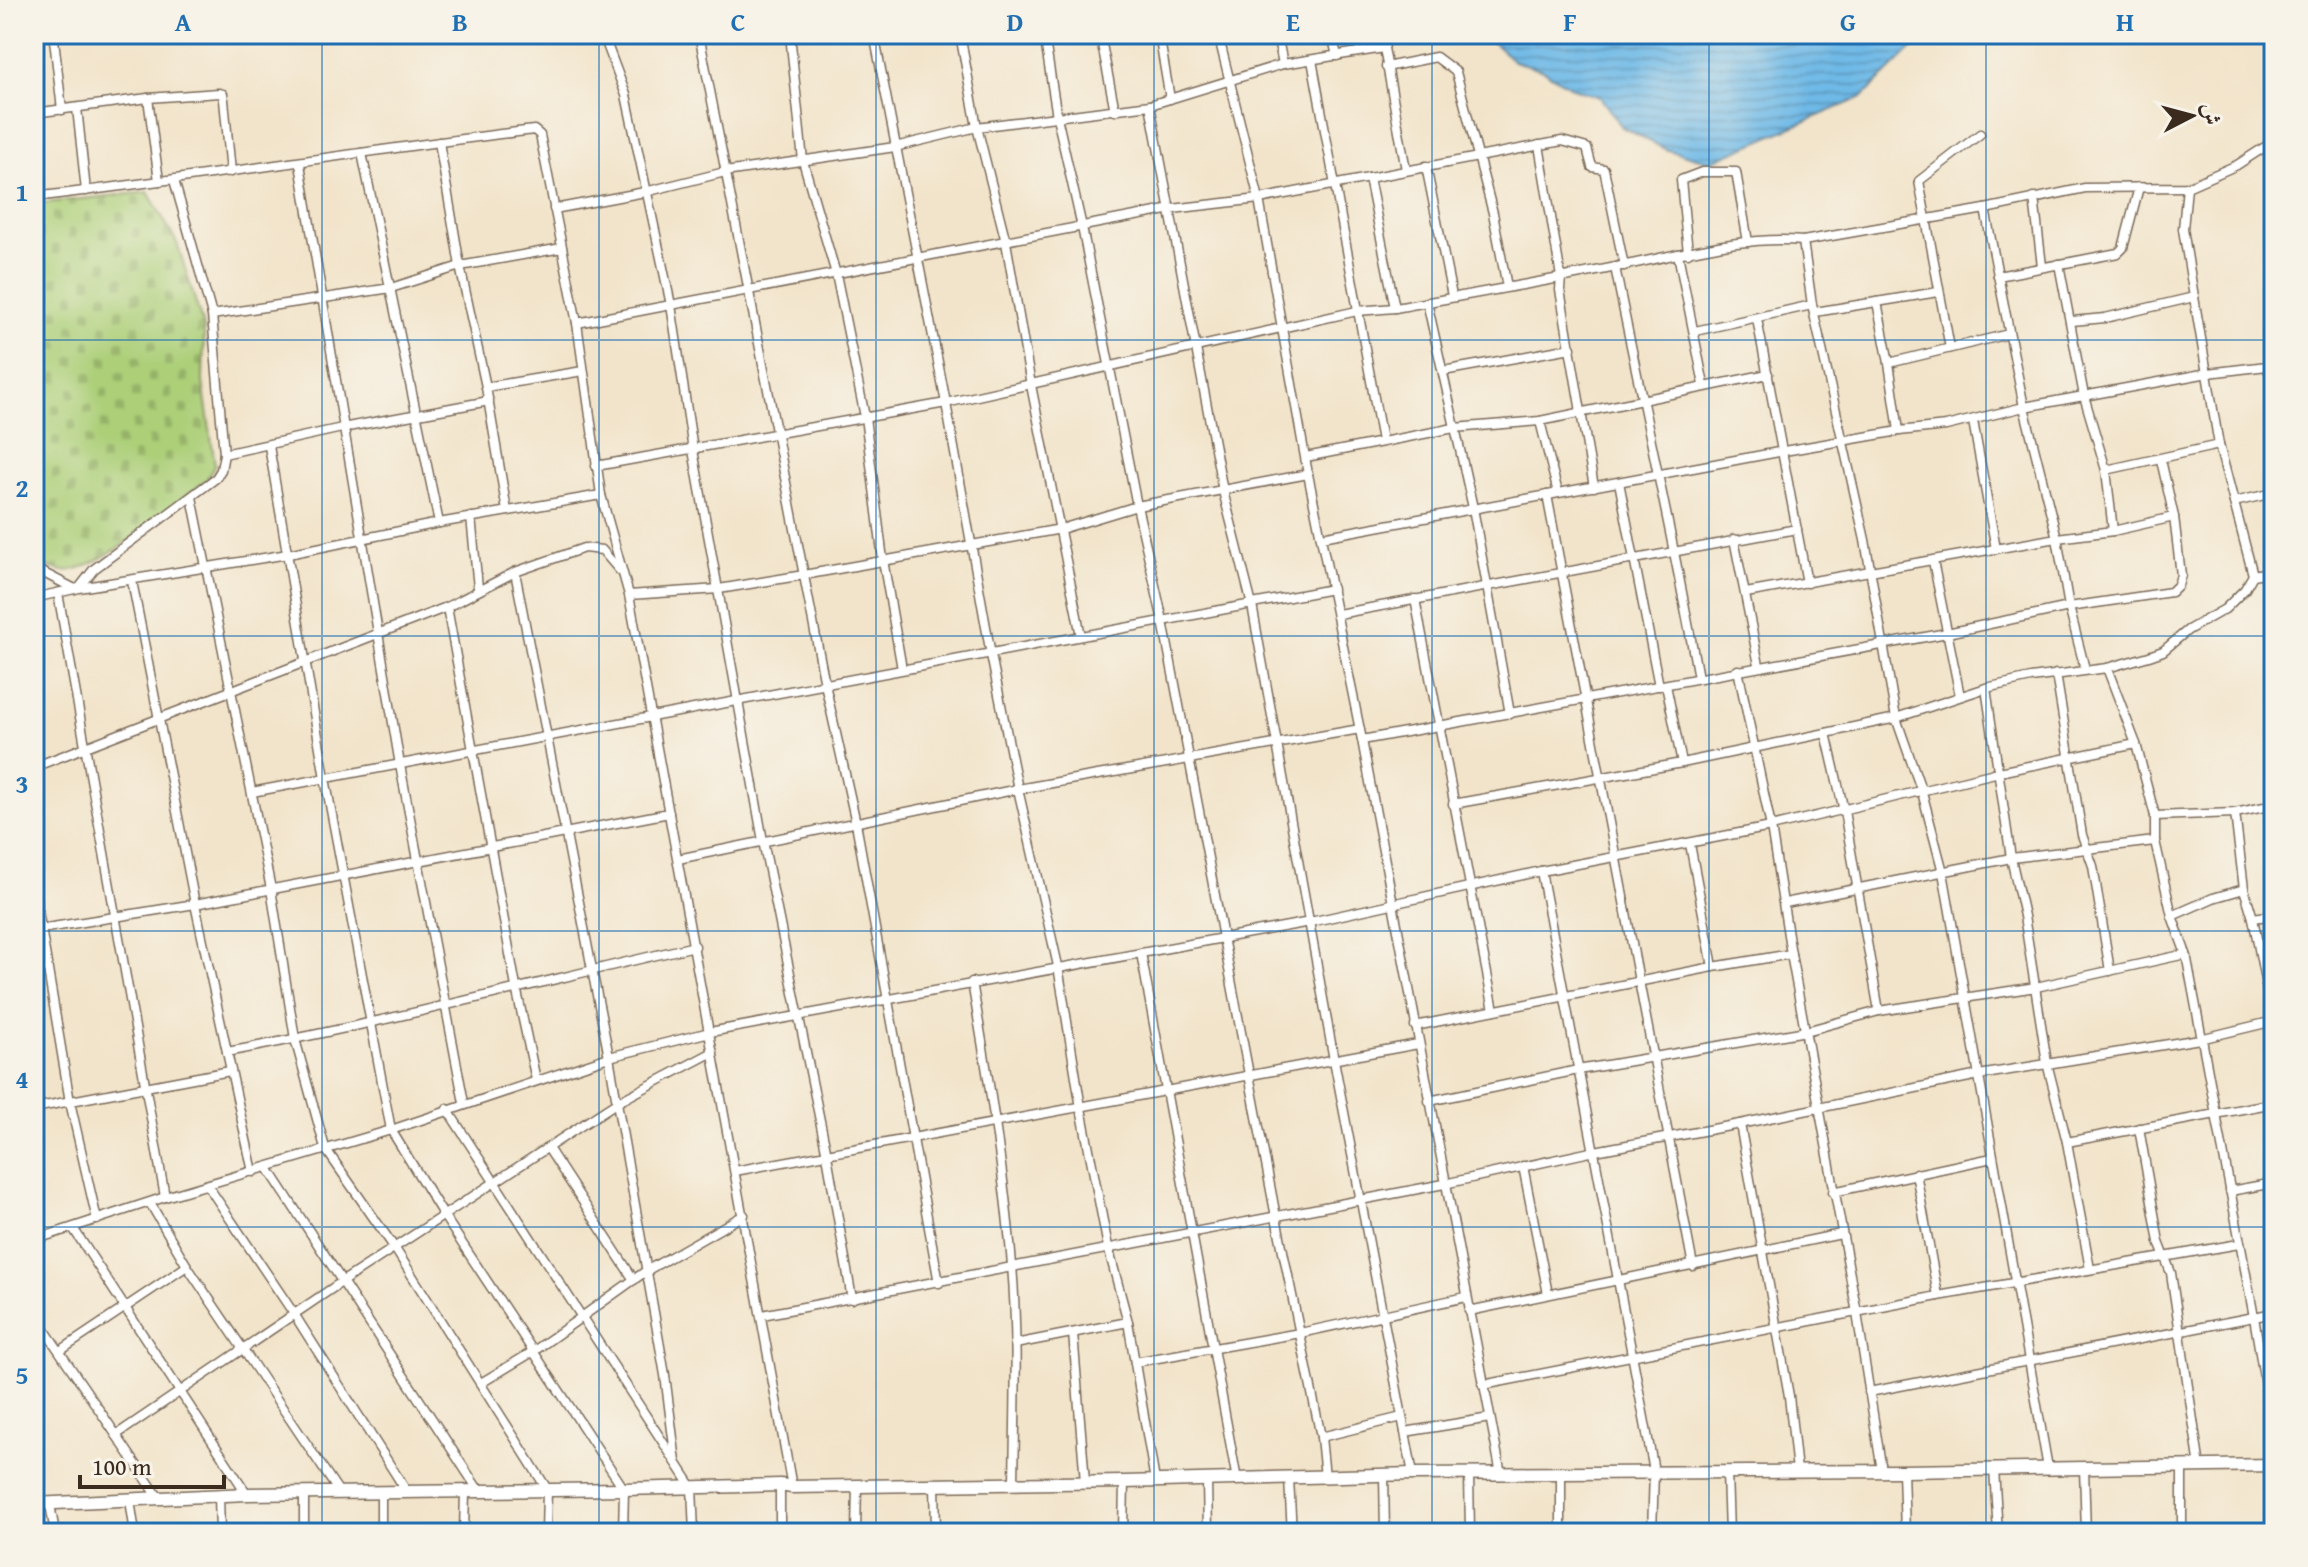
<svg xmlns="http://www.w3.org/2000/svg" width="2308" height="1567" font-family="'Gentium Book Plus',Amiri,serif">
  <style>
    .cemetery { fill: url(#cemetery-stones); stroke: #747c4b; stroke-width: 2 }
    .water { fill: url(#water-rules); stroke: #547282; stroke-width: 2 }
    .lines { fill: none; stroke-linecap: round; stroke-linejoin: round }
    .street-casing { stroke: #7b6b5a; stroke-width: 11 }
    .secondary-casing { stroke: #7b6b5a; stroke-width: 15 }
    .street { stroke: #fff; stroke-width: 8 }
    .secondary { stroke: #fff; stroke-width: 12 }
    .grid { fill: none; stroke: #1f6fb2; stroke-width: 2; stroke-opacity: 0.55 }
    .neatline { fill: none; stroke: #1f6fb2; stroke-width: 3 }
    .grid-label { font-size: 26px; text-anchor: middle; font-weight: bold; fill: #1f6fb2 }
  </style>
  <defs>
    <pattern id="cemetery-stones" width="16" height="16" patternUnits="userSpaceOnUse" patternTransform="scale(2)"><rect width="16" height="16" fill="#accf78"/><path d="M2 7V4a2 2 0 0 1 4 0v3zM10 15v-3a2 2 0 0 1 4 0v3z" fill="#95b267"/></pattern>
    <pattern id="water-rules" width="6" height="5" patternUnits="userSpaceOnUse" patternTransform="scale(2)"><rect width="6" height="5" fill="#6eb9e7"/><path d="M0 2.5h6" fill="none" stroke="#5c97bb"/></pattern>
  </defs>
  <rect width="100%" height="100%" fill="#f7f3e8"/>
  <filter id="ink" filterUnits="userSpaceOnUse"><feTurbulence type="fractalNoise" baseFrequency=".0125" numOctaves="2"/><feDisplacementMap in="SourceGraphic" scale="16" xChannelSelector="R" yChannelSelector="G"/><feConvolveMatrix kernelMatrix="1 2 1 2 8 2 1 2 1" color-interpolation-filters="sRGB"/></filter>
  <filter id="wash" filterUnits="userSpaceOnUse"><feTurbulence type="fractalNoise" baseFrequency=".006" numOctaves="4" result="noise"/><feDisplacementMap in="SourceGraphic" scale="32" xChannelSelector="R" yChannelSelector="G"/><feGaussianBlur stdDeviation="1.8" result="paint"/><feColorMatrix in="noise" values="0 0 0 0 0 0 0 0 0 0 0 0 0 0 0 0 0 1.4 0 .05"/><feComposite in="paint" operator="in"/></filter>
  <g filter="url(#wash)">
    <rect width="100%" height="100%" fill="#f2e4ca"/>
    <!-- cemetery -->
    <path class="cemetery" d="M148,192L177,243L204,329L203,382L215,465L206,480C176,503 100,572 63,571C55,571 42,563 34,560V204Z"/>
    <!-- water -->
    <polygon class="water" points="1484,34 1927,34 1863,97 1710,162 1665,149 1622,127 1600,97 1573,88 1541,69 1514,61"/>
  </g>
  <g filter="url(#ink)">
    <g class="lines">
      <defs>
        <g id="street">
          <polyline points="603,34 626,95 671,305 693,450 763,841 827,1155 852,1299"/>
          <polyline points="699,34 825,684 856,823 939,1283"/>
          <polyline points="790,34 803,161 836,274 865,417 883,560 902,669"/>
          <polyline points="874,34 946,403 991,655 1018,789 1058,966 1081,1108 1108,1247 1128,1322 1155,1481"/>
          <polyline points="960,34 977,127 1006,242 1031,385 1081,636"/>
          <polyline points="1044,34 1057,117 1082,227 1137,506 1163,621 1276,1217 1321,1437 1325,1477"/>
          <polyline points="1100,34 1115,111"/>
          <polyline points="1159,34 1170,99"/>
          <polyline points="1218,34 1259,199 1308,474 1362,740 1501,1474"/>
          <polyline points="1277,34 1283,64"/>
          <polyline points="1332,34 1337,56"/>
          <polyline points="1389,34 1384,48 1406,170"/>
          <polyline points="34,36 48,34 54,39 62,110"/>
          <polyline points="1312,60 1382,441"/>
          <polyline points="1386,67 1436,57 1456,72 1493,213 1507,287"/>
          <polyline points="148,98 159,181"/>
          <polyline points="1150,105 1223,491 1252,605 1334,1060 1413,1474"/>
          <polyline points="77,108 86,191"/>
          <polyline points="34,113 148,98 219,93 223,94 224,100 231,172"/>
          <polyline points="439,142 460,266 486,387 507,511"/>
          <polyline points="1539,145 1561,277 1560,290 1594,487"/>
          <polyline points="362,153 439,523"/>
          <polyline points="300,164 400,765 464,1103"/>
          <polyline points="1426,166 1452,296"/>
          <polyline points="1369,178 1395,308"/>
          <polyline points="174,180 212,315 224,454"/>
          <path d="M34,197C201,178 367,150 534,130L540,135L577,323L601,495L629,595L792,1487"/>
          <polyline points="2034,198 2042,266"/>
          <polyline points="554,209 645,192 725,172 895,147 977,127 1150,105 1283,64 1384,48"/>
          <polyline points="1985,209 2024,407 2057,538 2069,607 2085,669"/>
          <polyline points="1803,241 1812,305 1865,540 1896,718 1922,792 1943,872 2048,1468"/>
          <polyline points="1688,253 1681,180 1702,172 1736,172 1748,242"/>
          <polyline points="1678,254 1704,385"/>
          <polyline points="2059,264 2084,396 2106,470 2113,531"/>
          <path d="M1615,267C1642,404 1674,540 1698,678"/>
          <polyline points="1998,276 2118,253 2123,248 2139,187"/>
          <polyline points="1427,302 1473,508 1510,714"/>
          <polyline points="1877,302 1889,363"/>
          <polyline points="1815,312 1938,292"/>
          <polyline points="212,315 391,288 460,266 562,248"/>
          <polyline points="1757,319 1807,583"/>
          <polyline points="2072,321 2105,318 2194,297"/>
          <polyline points="577,323 1172,209 1259,199 1562,141 1587,148 1592,167 1604,169 1624,266"/>
          <polyline points="1695,331 1812,305"/>
          <polyline points="1950,348 1919,181 1980,134"/>
          <polyline points="1443,371 1571,348"/>
          <polyline points="486,387 583,371"/>
          <polyline points="1540,421 1558,493"/>
          <polyline points="1973,421 1996,549"/>
          <polyline points="1899,431 1889,363 2009,334"/>
          <polyline points="269,446 325,778 391,1130 444,1216 624,1489 623,1533"/>
          <polyline points="1306,457 1454,428 1540,421 1768,374"/>
          <path d="M596,466L946,403L1357,311L1395,308C1472,294 1549,281 1626,265C1683,254 1745,235 1803,241L1985,209L2085,188L2187,187L2237,165L2274,141"/>
          <polyline points="2106,470 2219,445"/>
          <polyline points="1619,482 1659,686"/>
          <polyline points="1547,495 1693,1266"/>
          <polyline points="192,497 271,889 295,1039 325,1148 394,1247 547,1489 546,1533"/>
          <polyline points="2234,502 2274,493"/>
          <polyline points="471,517 478,588"/>
          <polyline points="1322,537 1784,451 1899,431 1946,426 2024,407 2208,373 2267,366 2274,386"/>
          <polyline points="1734,539 1759,665"/>
          <polyline points="1933,561 1960,696"/>
          <polyline points="34,568 75,589"/>
          <polyline points="515,572 609,1057 665,1375 676,1462"/>
          <polyline points="2253,575 2274,571"/>
          <polyline points="132,581 195,904 253,1172"/>
          <polyline points="80,587 94,569 216,478 221,470 224,454 342,428 489,401"/>
          <polyline points="58,593 165,1197"/>
          <polyline points="1746,593 2057,538 2113,531 2174,517"/>
          <polyline points="629,595 719,589 804,575 1061,529 1137,506 1308,474"/>
          <polyline points="34,598 79,588 288,554 439,523 601,495"/>
          <polyline points="1415,599 1494,1010"/>
          <polyline points="447,607 516,987 536,1080"/>
          <polyline points="1338,614 1797,529"/>
          <polyline points="2107,668 2136,744 2155,816 2155,841 2172,916 2186,954 2254,1317 2274,1438"/>
          <polyline points="1738,670 1771,827 1791,954 1857,1313 1882,1471"/>
          <polyline points="2056,674 2082,835 2093,866 2110,971"/>
          <polyline points="1666,685 1682,763"/>
          <polyline points="1986,688 2011,858 2024,916 2047,1063 2067,1142 2090,1269"/>
          <polyline points="1826,733 1844,811 1879,1011"/>
          <polyline points="1362,740 1947,633 2069,607 2171,592 2178,585 2181,575 2174,517 2161,460"/>
          <polyline points="34,767 447,607 515,572 584,548 602,550 620,571"/>
          <polyline points="252,792 1332,589"/>
          <polyline points="1453,804 1682,763 1826,733 1896,718 1986,688 2031,678 2107,668 2149,656 2163,651 2188,630 2225,609 2245,589 2253,575 2219,445 2194,297 2183,229 2187,187"/>
          <polyline points="2235,813 2244,889 2253,918 2273,1021"/>
          <polyline points="2155,816 2235,813 2274,805"/>
          <polyline points="1690,844 1713,967"/>
          <polyline points="678,859 1018,789 1360,729"/>
          <polyline points="1541,871 1654,1471 1652,1533"/>
          <polyline points="34,886 70,1102 97,1220"/>
          <polyline points="1785,903 2011,858 2155,841"/>
          <polyline points="2172,916 2213,898 2244,889"/>
          <polyline points="2253,918 2274,915"/>
          <polyline points="34,930 195,904 669,813"/>
          <polyline points="1141,953 1237,1480"/>
          <path d="M972,982C988,1076 1004,1170 1012,1265C1018,1338 1015,1411 1014,1484"/>
          <polyline points="1415,1026 1713,967 1791,954"/>
          <path d="M227,1052C384,1023 539,982 695,946"/>
          <polyline points="1429,1101 1578,1070 1806,1031 1879,1011 2036,987 2186,954"/>
          <polyline points="34,1108 230,1071"/>
          <polyline points="447,1109 692,1487 694,1533"/>
          <polyline points="1740,1124 1789,1396 1797,1471"/>
          <polyline points="2139,1128 2159,1242 2171,1273 2200,1467"/>
          <polyline points="2067,1142 2274,1103"/>
          <polyline points="548,1148 634,1280"/>
          <polyline points="1523,1166 1548,1294"/>
          <polyline points="268,1168 479,1491"/>
          <polyline points="735,1171 1418,1044"/>
          <polyline points="1916,1173 1938,1296"/>
          <polyline points="208,1186 294,1314 407,1492"/>
          <polyline points="2230,1191 2274,1183"/>
          <polyline points="1833,1192 1992,1158"/>
          <polyline points="150,1203 187,1266 339,1492"/>
          <polyline points="73,1228 247,1494"/>
          <polyline points="34,1240 165,1197 391,1130 609,1057 710,1032 1310,922 1541,871 1771,827 1999,772 2136,744"/>
          <polyline points="1469,1311 1841,1234"/>
          <polyline points="34,1314 159,1498"/>
          <polyline points="762,1315 1444,1184 1595,1151 1740,1124 1979,1075 2200,1039 2274,1021"/>
          <polyline points="1073,1333 1085,1482"/>
          <polyline points="1015,1344 1128,1322"/>
          <polyline points="60,1351 187,1266"/>
          <polyline points="1135,1362 1300,1333 1466,1297"/>
          <polyline points="481,1383 534,1351 646,1271 744,1215"/>
          <polyline points="1483,1385 1938,1296 2239,1244"/>
          <polyline points="1869,1392 2274,1313"/>
          <polyline points="1405,1432 1490,1418"/>
          <polyline points="116,1435 343,1281 616,1103 713,1052"/>
          <polyline points="1321,1437 1402,1417"/>
          <polyline points="2084,1468 2086,1533"/>
          <polyline points="1994,1469 1998,1533"/>
          <polyline points="1903,1471 1905,1533"/>
          <polyline points="1561,1472 1561,1533"/>
          <polyline points="1727,1472 1729,1533"/>
          <polyline points="1469,1474 1470,1533"/>
          <polyline points="1384,1475 1385,1533"/>
          <polyline points="1289,1479 1292,1533"/>
          <polyline points="1207,1481 1208,1533"/>
          <polyline points="935,1484 936,1533"/>
          <polyline points="304,1493 304,1533"/>
          <polyline points="381,1493 381,1533"/>
          <polyline points="219,1495 220,1533"/>
          <polyline points="130,1500 135,1533"/>
          <polyline points="50,1504 55,1533"/>
          <polyline points="464,1533 465,1491"/>
          <polyline points="780,1533 780,1485"/>
          <polyline points="856,1533 857,1485"/>
          <polyline points="1123,1533 1124,1482"/>
          <polyline points="2182,1533 2182,1467"/>
        </g>
        <polyline id="secondary" points="34,1504 247,1494 624,1489 780,1485 792,1487 1124,1482 1413,1474 1903,1471 2274,1465"/>
      </defs>
      <!-- street casing -->
      <use href="#street" class="street-casing"/>
      <!-- secondary casing -->
      <use href="#secondary" class="secondary-casing"/>
      <!-- street -->
      <use href="#street" class="street"/>
      <!-- secondary -->
      <use href="#secondary" class="secondary"/>
    </g>
  </g>
  <!-- grid -->
  <path class="grid" d="M322,34V1533M599,34V1533M876,34V1533M1154,34V1533M1432,34V1533M1709,34V1533M1986,34V1533M34,340H2274M34,636H2274M34,931H2274M34,1227H2274"/>
  <!-- margin -->
  <rect width="2308" height="1567" fill="none" stroke="#f7f3e8" stroke-width="88"/>
  <!-- north arrow -->
  <g transform="translate(2192 116) rotate(84)" stroke="#f7f3e8" stroke-width="6" paint-order="stroke">
  <path d="M0-6L14 30L0 20L-14 30Z" fill="#3b2a1e"/>
  <text y="-12" font-size="22" font-weight="bold" text-anchor="middle" fill="#3b2a1e">ش</text>
  </g>
  <!-- scale -->
  <path d="M80 1475v12h144v-12" fill="none" stroke="#3b2a1e" stroke-width="4"/>
  <text x="92" y="1475" font-size="24" fill="#3b2a1e" stroke="#f7f3e8" stroke-width="6" paint-order="stroke">100 m</text>
  <rect x="44" y="44" width="2220" height="1479" class="neatline"/>
  <g class="grid-label">
    <text x="183" y="31">A</text>
    <text x="460" y="31">B</text>
    <text x="738" y="31">C</text>
    <text x="1015" y="31">D</text>
    <text x="1293" y="31">E</text>
    <text x="1570" y="31">F</text>
    <text x="1848" y="31">G</text>
    <text x="2125" y="31">H</text>
    <text x="22" y="201">1</text>
    <text x="22" y="497">2</text>
    <text x="22" y="793">3</text>
    <text x="22" y="1088">4</text>
    <text x="22" y="1384">5</text>
  </g>
</svg>
